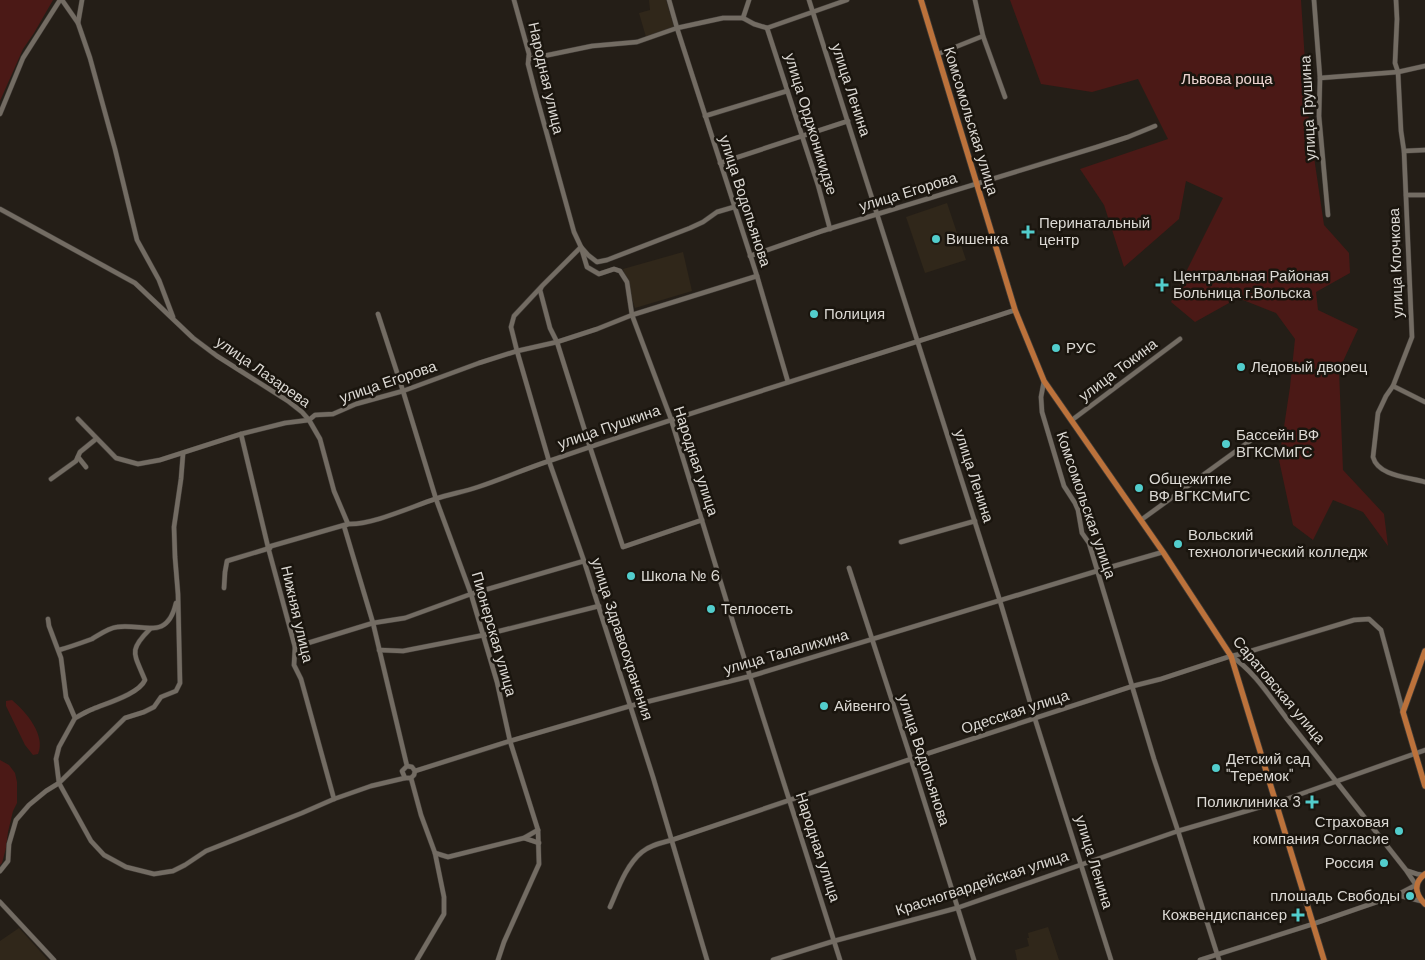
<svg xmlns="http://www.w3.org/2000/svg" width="1425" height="960" font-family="'DM Sans',sans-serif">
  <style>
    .built { fill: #30271a }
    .green { fill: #4b1916 }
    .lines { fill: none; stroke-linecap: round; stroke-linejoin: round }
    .minor-casing { stroke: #3f3a35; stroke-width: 5.5 }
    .major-casing { stroke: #3f3a35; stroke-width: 7 }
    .minor { stroke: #736c63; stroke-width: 4.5 }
    .major { stroke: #bc723b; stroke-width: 5.5 }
    .poi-dot { fill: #52cdcc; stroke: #1a150e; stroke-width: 2 }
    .labels { text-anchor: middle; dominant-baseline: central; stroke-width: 5; stroke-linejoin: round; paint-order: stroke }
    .street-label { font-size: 15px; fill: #dcd9d4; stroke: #1a150e }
    .park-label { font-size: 15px; fill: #eed5d2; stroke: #1a150e }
    .poi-label { font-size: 15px; fill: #dcd9d4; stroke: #1a150e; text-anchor: start }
  </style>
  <rect width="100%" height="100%" fill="#241e17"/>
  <!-- built -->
  <g class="built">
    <polygon points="649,0 666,0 674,27 646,37 639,13 650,10"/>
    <polygon points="947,203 966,260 925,273 906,217"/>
    <polygon points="683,252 692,291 635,308 623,269"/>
    <polygon points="1048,927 1059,960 1017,960 1015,950 1029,946 1027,938 1029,938 1028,933"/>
    <polygon points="19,928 48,960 0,960 0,941"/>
  </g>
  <!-- green -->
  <g class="green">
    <polygon points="0,0 53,0 34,33 23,49 0,101"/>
    <polygon points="1010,0 1301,0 1309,123 1324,225 1349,253 1350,273 1316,292 1318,310 1358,329 1339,370 1343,470 1384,514 1388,546 1363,512 1333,500 1313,540 1293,525 1279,460 1290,387 1295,339 1276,313 1238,298 1195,322 1171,302 1223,198 1186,181 1179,219 1124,267 1104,205 1080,169 1168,139 1138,79 1092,92 1041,84"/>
    <path d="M12,700C26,712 46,735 38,754L33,755L25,745L6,706V701Z"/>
    <polygon points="0,760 9,765 15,773 17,782 17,803 13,811 8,832 6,848 2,863 0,865"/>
  </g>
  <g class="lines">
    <defs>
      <g id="minor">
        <polyline points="62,0 78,23 90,58 115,149 137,240 159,280 173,317"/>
        <polyline points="514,0 529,54 528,64 535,91 574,232 581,247 587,267 599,274 614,269 620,271 627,282 632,315 671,419 735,629 840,960"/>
        <polyline points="669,0 677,28 757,276 788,382"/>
        <polyline points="809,0 1000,601 1035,719 1111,960"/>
        <polyline points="975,0 983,36 1005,97"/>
        <polyline points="1314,0 1320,78 1319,116 1328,215"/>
        <path d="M1396,0L1397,19L1395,63L1398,72L1401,131L1404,151L1412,337L1393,386L1386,396L1378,413L1373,457C1378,476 1408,477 1425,482"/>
        <polyline points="743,18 749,0"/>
        <polyline points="78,23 82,0"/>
        <polyline points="767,28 818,185 830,229"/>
        <polyline points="767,28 847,0"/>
        <polyline points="938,54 983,36"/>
        <polyline points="529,59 592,46 637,42 677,28 723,18 743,18 754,24 767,28"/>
        <polyline points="1320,78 1398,72 1425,66"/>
        <polyline points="0,114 23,58 60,0"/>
        <polyline points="705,116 787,91"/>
        <polyline points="1404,151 1425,150"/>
        <polyline points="720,163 848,121"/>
        <polyline points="1406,195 1425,195"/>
        <polyline points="0,209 135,283 193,338 217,356 288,401 302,412 309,420 320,439 334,491 348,524 344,526 373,623 407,766"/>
        <polyline points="750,256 822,231 1097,147 1128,137 1155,126"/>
        <polyline points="541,288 540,290 550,328 557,342 590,447 623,547 702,520"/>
        <polyline points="378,314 403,391 436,499 471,594 497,682 510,741 538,830 539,864 504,942 498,960"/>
        <polyline points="1044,381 1041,397 1042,412 1064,486 1075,503 1078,510 1082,533 1089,543 1154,759 1178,831 1219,960"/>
        <polyline points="1393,386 1425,402"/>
        <polyline points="78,419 116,458 138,464 160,460 241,434 285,423 309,420 315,415 333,414 356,404 403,391 479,363 517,351 557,342 597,329 632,315 757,276"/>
        <polyline points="1072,420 1180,339"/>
        <polyline points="241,434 268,547 295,647 294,665 301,679 334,799"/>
        <polyline points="78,457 86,467"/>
        <polyline points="51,479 76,461 80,452 96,439"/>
        <polyline points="1141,520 1261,433"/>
        <polyline points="901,542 975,521"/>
        <path d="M268,547L348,524C372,525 411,507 435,499C449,494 464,492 478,487C502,479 525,469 549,461C703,407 860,361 1015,310"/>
        <polyline points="849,568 911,759 974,960"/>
        <polyline points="224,588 225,572 227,561 270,548"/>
        <polyline points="48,619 49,626 61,658 66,697 75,718 59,747 56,759 59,783 91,841 104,855 126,867 154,874 173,871 185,865 206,851 302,813 334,799 371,786 405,778"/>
        <polyline points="295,647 373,623 405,618 471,594 584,561"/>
        <path d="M59,650C70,647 81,643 92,639C99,635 108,628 117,627C143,623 167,642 176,603"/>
        <polyline points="379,650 403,651 449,642 484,635 599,606"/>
        <path d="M75,718C81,715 87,711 93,709C107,703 139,694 145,680C134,653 128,651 150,629"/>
        <polygon points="407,766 412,767 415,771 414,775 411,778 405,778 402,771"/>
        <polyline points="415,771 510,741 630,706 751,676 1097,571 1163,552"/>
        <polyline points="411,778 421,815 435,853 444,897 444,914 417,960"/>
        <polyline points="524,838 539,843"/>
        <polyline points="435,853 448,857 524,838 538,830"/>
        <polyline points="0,871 8,861 9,844 16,820 29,805 46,791 59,783 125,718 144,712 154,707 161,697 176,691 180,683 178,594 175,557 174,527 181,479 183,454"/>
        <polyline points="1408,871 1417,874 1423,875"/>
        <polyline points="1397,895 1421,901"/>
        <polyline points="0,902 54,960"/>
        <path d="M610,907C618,889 626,865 642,852C650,845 661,843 672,840L911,759L1133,686L1161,679L1231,656L1241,654L1354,620L1369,619L1381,630L1403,712"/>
        <polyline points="707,960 653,777 584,561 549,461 517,351 511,327 514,316 543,285 581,247 588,255 597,262 607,260 690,228 703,222 717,212 734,207"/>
        <polyline points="773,960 834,941 957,908 1178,831 1281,801 1425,750"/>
        <path d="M1200,960L1313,924L1397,895L1416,885L1406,870C1366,820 1327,769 1287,719C1270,697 1254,671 1231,656"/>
      </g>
      <g id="major">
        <polyline points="921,0 1015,310 1044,381 1163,552 1231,656 1324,960"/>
        <polyline points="1425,651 1403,712 1425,786"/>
        <path d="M1425,874C1413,883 1415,894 1425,904"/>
      </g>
    </defs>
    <!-- minor casing -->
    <use href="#minor" class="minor-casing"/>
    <!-- major casing -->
    <use href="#major" class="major-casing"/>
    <!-- minor -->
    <use href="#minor" class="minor"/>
    <!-- major -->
    <use href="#major" class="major"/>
  </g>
  <!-- markers -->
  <g class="poi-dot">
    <path d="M1025.5 224.5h5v5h5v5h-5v5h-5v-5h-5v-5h5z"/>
    <circle cx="936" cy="239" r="5"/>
    <path d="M1159.5 277.5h5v5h5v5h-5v5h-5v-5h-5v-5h5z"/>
    <circle cx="814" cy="314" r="5"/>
    <circle cx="1056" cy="348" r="5"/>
    <circle cx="1241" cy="367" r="5"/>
    <circle cx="1226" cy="444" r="5"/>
    <circle cx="1139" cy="488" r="5"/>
    <circle cx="1178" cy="544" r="5"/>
    <circle cx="631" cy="576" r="5"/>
    <circle cx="711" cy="609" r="5"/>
    <circle cx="824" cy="706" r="5"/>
    <circle cx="1216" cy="768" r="5"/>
    <path d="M1309.5 794.5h5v5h5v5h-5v5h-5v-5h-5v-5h5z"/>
    <circle cx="1399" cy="831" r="5"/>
    <circle cx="1384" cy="863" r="5"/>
    <circle cx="1410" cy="896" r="5"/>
    <path d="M1295.5 907.5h5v5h5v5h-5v5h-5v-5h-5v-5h5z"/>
  </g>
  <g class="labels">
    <!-- street labels -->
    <g class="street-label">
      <text transform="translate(546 78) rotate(77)">Народная улица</text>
      <text transform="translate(851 90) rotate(72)">улица Ленина</text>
      <text transform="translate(1308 108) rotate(-93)">улица Грушина</text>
      <text transform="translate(971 121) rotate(73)">Комсомольская улица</text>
      <text transform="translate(811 124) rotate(73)">улица Орджоникидзе</text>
      <text transform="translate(908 192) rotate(-17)">улица Егорова</text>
      <text transform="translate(745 201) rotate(72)">улица Водопьянова</text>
      <text transform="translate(1396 263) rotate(-92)">улица Клочкова</text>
      <text transform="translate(1118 370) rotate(-37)">улица Токина</text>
      <text transform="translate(263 372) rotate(35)">улица Лазарева</text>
      <text transform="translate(388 382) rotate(-19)">улица Егорова</text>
      <text transform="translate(609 427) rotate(-19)">улица Пушкина</text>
      <text transform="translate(696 461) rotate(72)">Народная улица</text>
      <text transform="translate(974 476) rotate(72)">улица Ленина</text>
      <text transform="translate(1086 505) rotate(71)">Комсомольская улица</text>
      <text transform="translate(297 614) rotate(77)">Нижняя улица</text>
      <text transform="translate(494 634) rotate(74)">Пионерская улица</text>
      <text transform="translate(622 639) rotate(72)">улица Здравоохранения</text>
      <text transform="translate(786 652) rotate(-16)">улица Талалихина</text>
      <text transform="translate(1279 690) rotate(50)">Саратовская улица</text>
      <text transform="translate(1015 712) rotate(-18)">Одесская улица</text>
      <text transform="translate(924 760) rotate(72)">улица Водопьянова</text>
      <text transform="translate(818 847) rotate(72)">Народная улица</text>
      <text transform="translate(1094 862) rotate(73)">улица Ленина</text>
      <text transform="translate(982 883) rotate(-18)">Красногвардейская улица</text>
    </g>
    <!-- park labels -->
    <g class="park-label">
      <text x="1227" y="79">Львова роща</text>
    </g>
    <!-- poi labels -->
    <g class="poi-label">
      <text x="1039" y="223">Перинатальный<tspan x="1039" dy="17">центр</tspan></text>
      <text x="946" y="239">Вишенка</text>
      <text x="1173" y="276">Центральная Районая<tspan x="1173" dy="17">Больница г.Вольска</tspan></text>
      <text x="824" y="314">Полиция</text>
      <text x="1066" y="348">РУС</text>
      <text x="1251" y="367">Ледовый дворец</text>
      <text x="1236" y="435">Бассейн ВФ<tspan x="1236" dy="17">ВГКСМиГС</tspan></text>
      <text x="1149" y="479">Общежитие<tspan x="1149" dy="17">ВФ ВГКСМиГС</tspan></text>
      <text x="1188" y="535">Вольский<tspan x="1188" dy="17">технологический колледж</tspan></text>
      <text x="641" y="576">Школа № 6</text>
      <text x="721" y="609">Теплосеть</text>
      <text x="834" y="706">Айвенго</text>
      <text x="1226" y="759">Детский сад<tspan x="1226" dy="17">"Теремок"</tspan></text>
      <text x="1301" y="802" text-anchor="end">Поликлиника 3</text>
      <text x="1389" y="822" text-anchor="end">Страховая<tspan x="1389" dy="17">компания Согласие</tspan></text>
      <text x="1374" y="863" text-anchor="end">Россия</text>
      <text x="1400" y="896" text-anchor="end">площадь Свободы</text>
      <text x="1287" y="915" text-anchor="end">Кожвендиспансер</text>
    </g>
  </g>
</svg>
